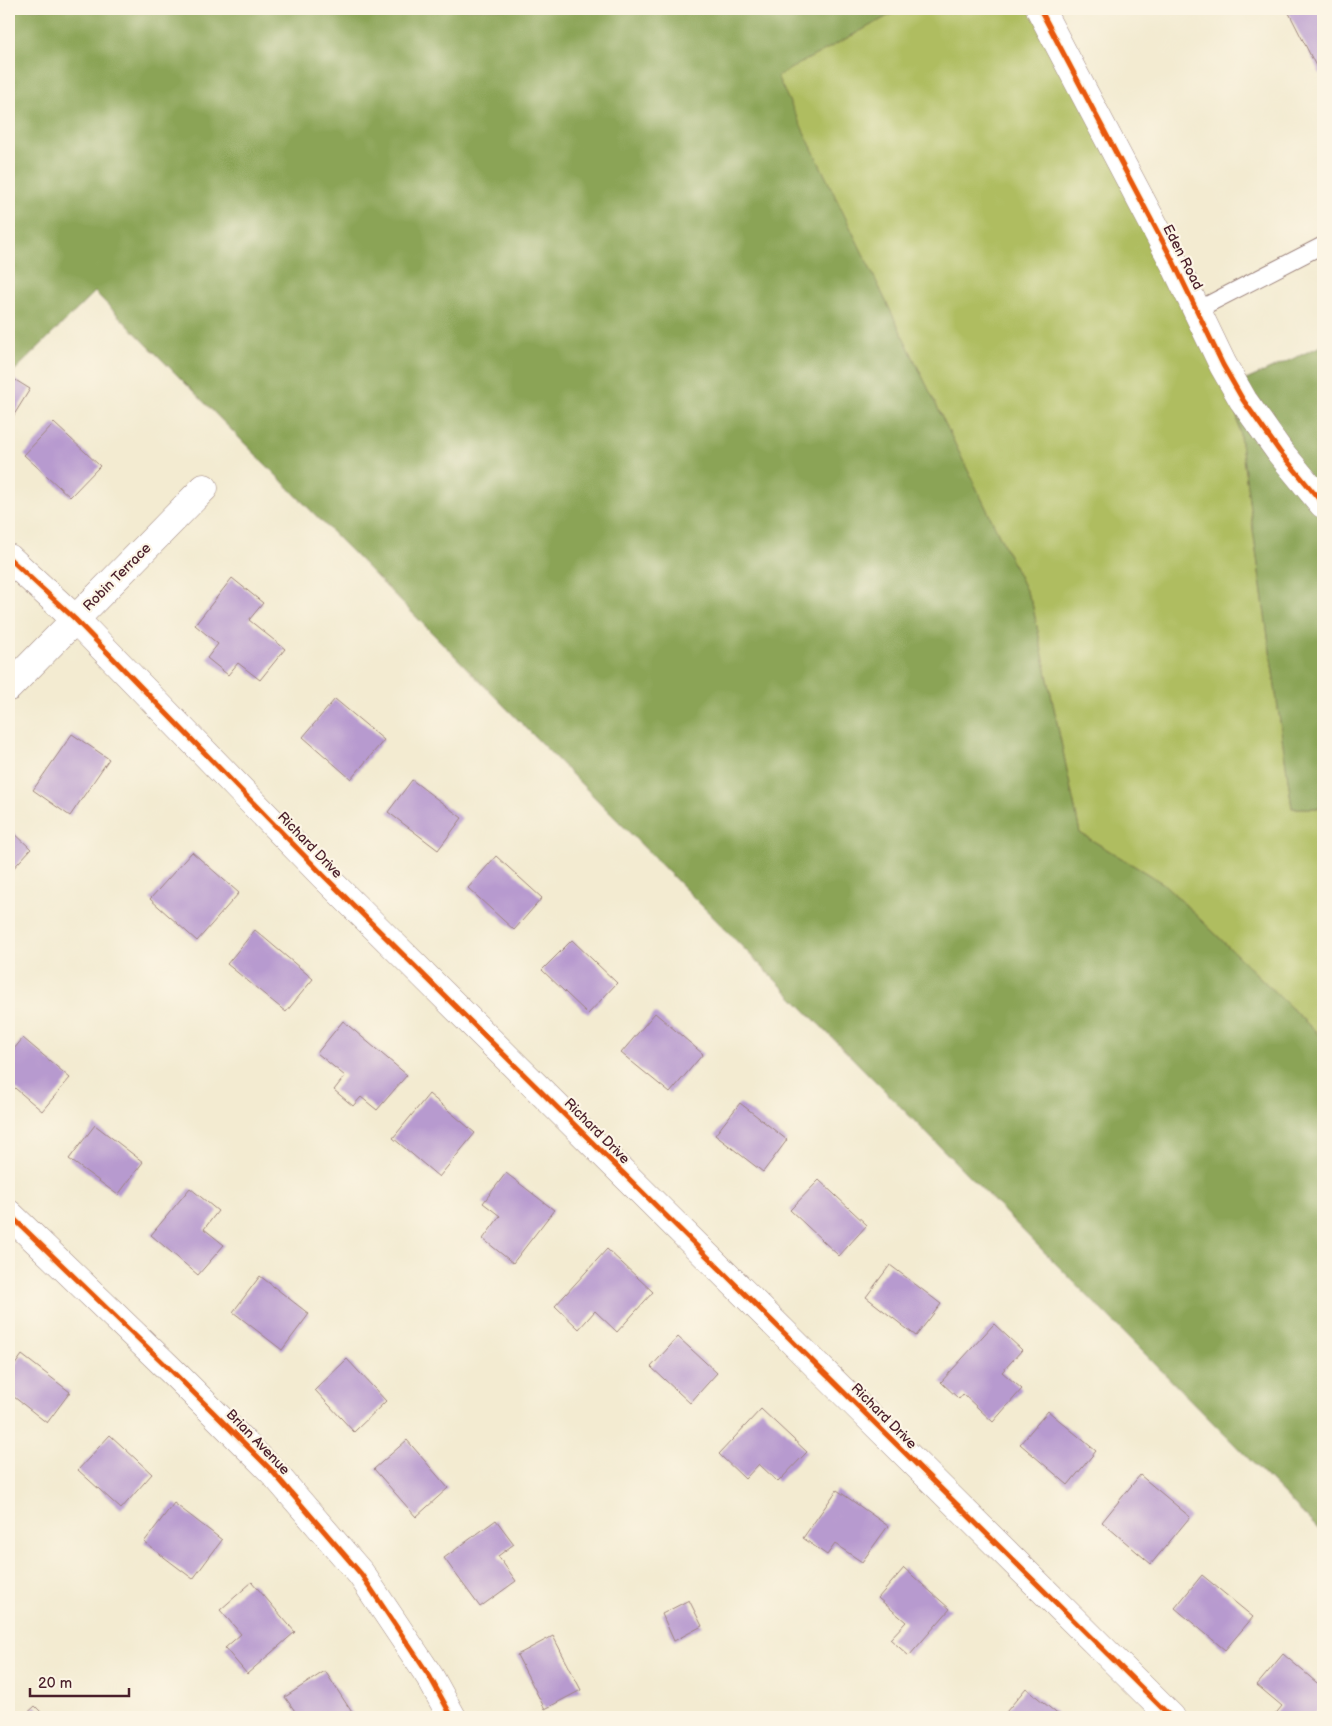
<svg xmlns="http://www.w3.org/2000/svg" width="1332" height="1726" font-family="'Balsamiq Sans',sans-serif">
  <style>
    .green { fill: #afbd60; stroke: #7c6e46 }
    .forest { fill: #8ba456; stroke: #6a6240 }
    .building { fill: #b79acf }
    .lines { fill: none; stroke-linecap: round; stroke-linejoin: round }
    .service-casing { stroke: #9e857e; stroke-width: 18 }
    .minor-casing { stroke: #9e857e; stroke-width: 29 }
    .service { stroke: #fff; stroke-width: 16 }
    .minor { stroke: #fff; stroke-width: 28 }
    .cycleway-casing { stroke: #fcf5e5; stroke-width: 8 }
    .cycleway { stroke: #e8590c; stroke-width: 5 }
    .labels { text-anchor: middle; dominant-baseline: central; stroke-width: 4.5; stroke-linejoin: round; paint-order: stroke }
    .street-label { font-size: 14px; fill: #4a1f2b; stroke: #fcf5e5 }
  </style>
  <rect width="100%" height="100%" fill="#fcf5e5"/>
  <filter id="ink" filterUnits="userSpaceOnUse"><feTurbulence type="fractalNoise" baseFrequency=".02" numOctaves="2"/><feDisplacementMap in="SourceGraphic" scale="10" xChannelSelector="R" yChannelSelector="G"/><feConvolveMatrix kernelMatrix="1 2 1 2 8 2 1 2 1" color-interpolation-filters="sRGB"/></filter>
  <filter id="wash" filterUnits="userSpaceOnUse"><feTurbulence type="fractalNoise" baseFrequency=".0096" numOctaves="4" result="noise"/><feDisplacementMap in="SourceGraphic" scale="20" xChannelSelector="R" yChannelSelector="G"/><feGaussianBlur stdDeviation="1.12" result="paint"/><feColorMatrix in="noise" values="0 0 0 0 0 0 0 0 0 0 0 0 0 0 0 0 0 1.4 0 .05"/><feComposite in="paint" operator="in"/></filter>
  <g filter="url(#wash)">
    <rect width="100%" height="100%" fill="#f3ebd1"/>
    <!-- green -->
    <polygon class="green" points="901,9 1035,9 1233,386 1292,808 1323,808 1323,1039 1164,884 1080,833 1032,603 776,76"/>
    <!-- forest -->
    <g class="forest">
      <polygon points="9,9 901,9 777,76 1032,603 1080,833 1164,884 1323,1039 1323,1534 95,292 9,376"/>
      <polygon points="1323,345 1323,808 1292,808 1233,386"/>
    </g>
    <g id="blocks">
      <!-- building -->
      <g class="building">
        <polygon points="1287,9 1323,9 1323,73 1320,74"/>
        <polygon points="9,376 30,389 9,423"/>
        <polygon points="54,423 100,466 70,497 24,455"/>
        <polygon points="232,578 263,603 249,620 285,649 260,680 238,663 228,675 207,658 218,644 195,625"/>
        <polygon points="335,699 384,740 351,779 303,737"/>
        <polygon points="72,734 109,759 70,816 33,790"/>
        <polygon points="412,780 462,818 438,850 388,812"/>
        <polygon points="9,828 31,849 9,873"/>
        <polygon points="192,852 239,893 197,941 150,899"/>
        <polygon points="496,856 542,898 514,930 468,888"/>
        <polygon points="255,930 313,979 286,1012 227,964"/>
        <polygon points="572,940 617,983 588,1014 542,970"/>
        <polygon points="655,1013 703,1054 670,1093 621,1053"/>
        <polygon points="343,1021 407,1075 377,1110 361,1097 353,1106 334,1090 345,1076 317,1053"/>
        <polygon points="23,1038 70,1078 42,1111 9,1083 9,1055"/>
        <polygon points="429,1094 475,1133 439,1177 393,1138"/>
        <polygon points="740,1103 787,1140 763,1172 715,1135"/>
        <polygon points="95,1125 143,1162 118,1195 69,1159"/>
        <polygon points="506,1173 554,1210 513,1263 483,1239 500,1216 483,1203"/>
        <polygon points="819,1180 867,1225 839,1256 790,1210"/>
        <polygon points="190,1188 218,1211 204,1229 224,1245 198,1275 151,1235"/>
        <polygon points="607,1249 653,1292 617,1332 595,1311 579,1329 555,1306"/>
        <polygon points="890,1265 941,1304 916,1336 866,1297"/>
        <polygon points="260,1276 309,1314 282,1350 233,1312"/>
        <polygon points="994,1324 1022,1350 1002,1372 1022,1389 993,1422 963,1394 959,1399 941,1382"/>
        <polygon points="678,1337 717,1373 690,1403 651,1367"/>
        <polygon points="22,1355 70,1392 47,1423 9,1393 9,1373"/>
        <polygon points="347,1359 386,1401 354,1432 315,1390"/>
        <polygon points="761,1409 807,1452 778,1482 759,1464 745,1479 719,1454"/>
        <polygon points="1048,1411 1096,1451 1068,1485 1020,1444"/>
        <polygon points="110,1435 152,1474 121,1509 78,1470"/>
        <polygon points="407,1440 448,1488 416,1517 374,1469"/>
        <polygon points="1140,1475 1190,1517 1151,1564 1102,1522"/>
        <polygon points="837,1490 888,1526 862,1562 835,1544 827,1555 803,1538"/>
        <polygon points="174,1503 222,1540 193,1579 144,1542"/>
        <polygon points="496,1520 514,1544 498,1556 516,1581 480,1607 444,1558"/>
        <polygon points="904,1568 950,1609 909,1656 890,1639 906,1622 878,1598"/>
        <polygon points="1202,1575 1253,1617 1225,1650 1175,1608"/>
        <polygon points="252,1582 295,1632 247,1674 225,1648 241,1634 220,1610"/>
        <polygon points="689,1600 702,1626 674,1641 662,1614"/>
        <polygon points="553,1636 581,1690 545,1709 517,1655"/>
        <polygon points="1283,1654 1323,1688 1323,1704 1312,1717 1273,1717 1282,1706 1257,1685"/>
        <polygon points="325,1671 355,1717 299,1717 285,1697"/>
        <polygon points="1026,1688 1061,1717 1002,1717"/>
        <polygon points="35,1706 46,1717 23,1717"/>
      </g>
    </g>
  </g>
  <g filter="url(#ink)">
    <use href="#blocks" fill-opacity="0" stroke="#9e857e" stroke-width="1"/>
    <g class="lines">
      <defs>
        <polyline id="service" points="1197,310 1323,245"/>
        <g id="minor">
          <polyline points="1040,9 1174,263 1223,365 1243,400 1280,452 1323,504"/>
          <polyline points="9,558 75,619 324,876 1171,1717"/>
          <polyline points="9,687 204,488"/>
          <polyline points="9,1214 178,1377 273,1472 361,1574 430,1677 452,1717"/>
        </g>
      </defs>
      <!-- service casing -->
      <use href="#service" class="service-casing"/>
      <!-- minor casing -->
      <use href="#minor" class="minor-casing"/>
      <!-- service -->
      <use href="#service" class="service"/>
      <!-- minor -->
      <use href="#minor" class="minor"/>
      <defs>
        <g id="cycleway">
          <polyline points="1040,9 1174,263 1223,365 1243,400 1280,452 1323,504"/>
          <polyline points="9,558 75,619 324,876 1171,1717"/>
          <polyline points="9,1214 178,1377 273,1472 361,1574 430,1677 452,1717"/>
        </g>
      </defs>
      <!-- cycleway casing -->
      <use href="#cycleway" class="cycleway-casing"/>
      <!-- cycleway -->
      <use href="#cycleway" class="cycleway"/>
    </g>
  </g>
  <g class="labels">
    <!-- street labels -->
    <g class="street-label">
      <text transform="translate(1183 257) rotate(63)">Eden Road</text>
      <text transform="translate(117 577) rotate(-45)">Robin Terrace</text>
      <text transform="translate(310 845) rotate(46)">Richard Drive</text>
      <text transform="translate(597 1131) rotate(45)">Richard Drive</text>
      <text transform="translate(884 1416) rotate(45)">Richard Drive</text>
      <text transform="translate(258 1442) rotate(46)">Brian Avenue</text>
    </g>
  </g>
  <!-- margin -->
  <rect width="1332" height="1726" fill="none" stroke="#fcf5e5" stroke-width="30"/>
  <!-- scale -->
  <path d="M30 1688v8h99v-8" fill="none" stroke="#4a1f2b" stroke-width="2.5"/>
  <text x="38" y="1688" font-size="15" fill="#4a1f2b" stroke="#fcf5e5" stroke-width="4" paint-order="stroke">20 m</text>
</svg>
